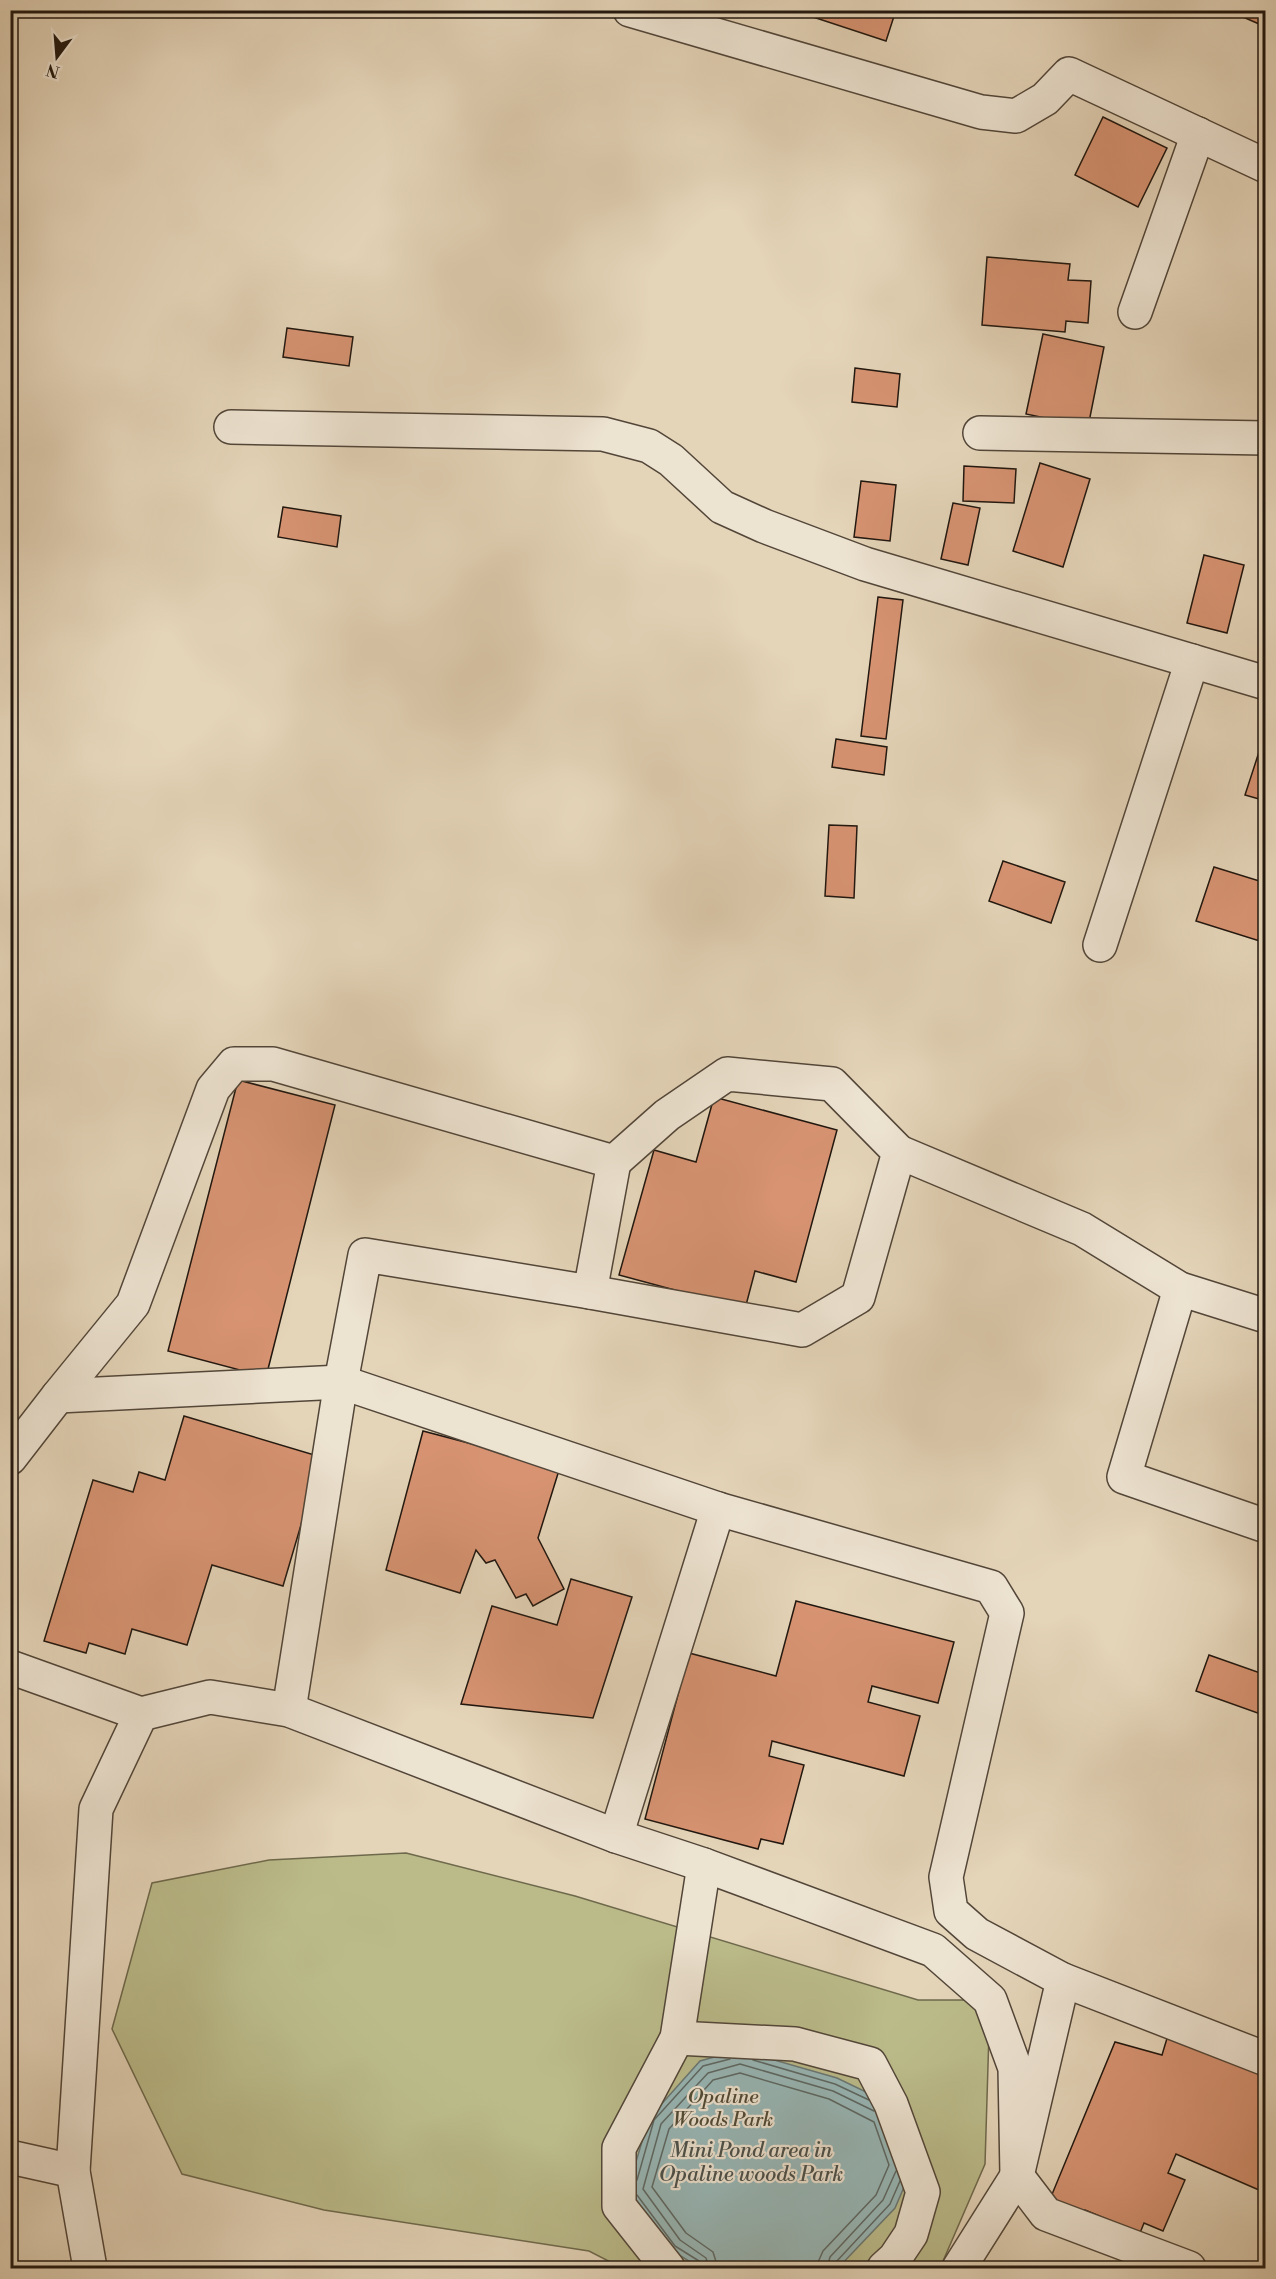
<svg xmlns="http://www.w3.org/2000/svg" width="1276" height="2279" font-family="'Libre Bodoni',serif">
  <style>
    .green { fill: #bbbb8a; stroke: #6e694c; stroke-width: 1.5 }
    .water { fill: #97b7b7; stroke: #687774; stroke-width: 1.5 }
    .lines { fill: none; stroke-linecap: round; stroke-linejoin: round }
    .shore { stroke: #5c6763; stroke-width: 1.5 }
    .building { fill: #d79372; stroke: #21170f; stroke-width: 1.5 }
    .pedestrian-casing { stroke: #524639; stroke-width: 36 }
    .minor-casing { stroke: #524639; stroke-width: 36 }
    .pedestrian { stroke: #ede3d1; stroke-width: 33 }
    .minor { stroke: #ede3d1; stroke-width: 33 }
    .labels { text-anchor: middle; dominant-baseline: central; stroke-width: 4.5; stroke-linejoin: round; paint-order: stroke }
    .park-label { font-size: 20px; font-style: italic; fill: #4f4834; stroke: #ede3d1 }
    .water-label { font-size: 21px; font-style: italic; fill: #4a4f4a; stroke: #ede3d1 }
  </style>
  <rect width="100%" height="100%" fill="#e4d4b8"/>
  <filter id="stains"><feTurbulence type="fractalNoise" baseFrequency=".00333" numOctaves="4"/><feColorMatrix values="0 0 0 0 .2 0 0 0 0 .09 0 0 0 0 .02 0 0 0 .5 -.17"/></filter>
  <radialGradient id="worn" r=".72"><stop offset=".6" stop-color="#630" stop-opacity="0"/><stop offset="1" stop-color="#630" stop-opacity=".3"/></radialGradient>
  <!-- green -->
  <polygon class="green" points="406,1853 575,1896 918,2000 990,2000 985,2164 940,2268 622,2268 589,2251 324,2210 182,2174 112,2029 152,1883 269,1860"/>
  <!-- water -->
  <polygon class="water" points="739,2050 837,2078 891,2104 914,2164 895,2208 838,2268 700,2268 671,2250 627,2192 649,2118 700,2061"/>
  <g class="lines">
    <!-- shore -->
    <g class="shore">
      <polyline points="753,2060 835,2084 869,2100"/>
      <polyline points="637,2180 654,2120 703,2066 730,2059"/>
      <polyline points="637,2195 675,2246 699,2261 702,2268"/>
      <polyline points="709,2268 706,2258 680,2240 643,2189 661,2124 708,2073 740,2064 833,2091 874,2111"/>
      <polyline points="718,2268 713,2252 686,2233 652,2187 669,2129 713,2080 740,2073 829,2099 874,2122 889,2165 876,2195 823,2251 819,2260 817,2268"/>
      <polyline points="827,2268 830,2257 883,2200 896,2171"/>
      <polyline points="834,2268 836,2262 890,2204 900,2181"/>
    </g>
  </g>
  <!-- building -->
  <g class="building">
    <polygon points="815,10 896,10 886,41 813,17"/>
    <polygon points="1227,10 1266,10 1266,27"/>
    <polygon points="1103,117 1167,148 1138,207 1075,175"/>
    <polygon points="987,257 1070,264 1068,280 1091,281 1088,323 1066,321 1065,332 982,325"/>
    <polygon points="287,328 353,337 349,366 283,357"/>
    <polygon points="1043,334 1104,347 1088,427 1026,414"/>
    <polygon points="855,368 900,374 897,407 852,402"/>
    <polygon points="1040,463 1090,479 1063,567 1013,551"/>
    <polygon points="964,466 1016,469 1014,503 963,501"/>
    <polygon points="861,481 896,485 890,541 854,537"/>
    <polygon points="953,503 980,508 968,565 941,559"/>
    <polygon points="283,507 341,516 337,547 278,537"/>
    <polygon points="1204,555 1244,565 1227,633 1187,623"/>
    <polygon points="878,597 903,600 886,739 861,736"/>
    <polygon points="836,739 887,747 884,775 832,767"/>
    <polygon points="1259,752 1266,754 1266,801 1245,795"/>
    <polygon points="829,825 857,826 854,898 825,896"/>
    <polygon points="1003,861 1065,882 1051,923 989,901"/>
    <polygon points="1214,867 1266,883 1266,943 1196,921"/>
    <polygon points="238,1080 335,1105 266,1377 168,1351"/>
    <polygon points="714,1097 837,1130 796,1282 755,1271 745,1309 619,1275 654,1150 696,1162"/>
    <polygon points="184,1416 321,1457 283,1586 212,1565 187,1645 132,1629 125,1654 89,1643 86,1653 44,1641 93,1480 133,1492 139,1472 165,1480"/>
    <polygon points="423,1431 560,1467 538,1538 564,1589 533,1606 526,1594 516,1598 495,1560 486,1563 476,1550 460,1593 386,1570"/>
    <polygon points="571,1579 632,1597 593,1718 461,1704 492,1606 557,1625"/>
    <polygon points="796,1601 954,1642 938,1703 872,1686 868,1702 920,1716 904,1776 772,1741 769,1756 804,1765 783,1844 761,1839 758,1849 645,1819 689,1653 776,1676"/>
    <polygon points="1209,1655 1266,1675 1266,1716 1196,1691"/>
    <polygon points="1168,2035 1266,2075 1266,2193 1176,2154 1168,2173 1185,2180 1163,2231 1144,2223 1140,2233 1085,2210 1082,2217 1048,2204 1115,2042 1162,2055"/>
  </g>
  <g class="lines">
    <defs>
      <g id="pedestrian">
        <polyline points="677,2038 795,2044 870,2064 891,2104 923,2192 911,2234 895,2258 884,2268"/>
        <polyline points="668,2268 619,2206 619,2148 677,2038 704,1865"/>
      </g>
      <g id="minor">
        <polyline points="630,10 981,112 1016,116 1045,99 1069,74 1266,166"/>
        <polyline points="1135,312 1198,134"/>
        <polyline points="231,427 603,434 649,446 671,460 722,507 764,526 865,564 1266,683"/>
        <polyline points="980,433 1266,438"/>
        <polyline points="1100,945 1192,661"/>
        <polyline points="899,1152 1082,1229 1180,1289 1266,1316"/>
        <polyline points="1180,1289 1124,1477 1266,1526"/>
        <polyline points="590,1292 802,1330 858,1297 899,1152 832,1084 727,1074 667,1115 614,1162"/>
        <polyline points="58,1396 341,1382 718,1509 991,1587 1007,1613 946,1877 951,1911 977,1934 1063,1980 1266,2059"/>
        <polyline points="10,1458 58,1396 133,1304 213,1089 234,1064 273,1064 614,1162 590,1292 365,1255 341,1382 289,1710"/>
        <polyline points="10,1667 141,1714"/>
        <polyline points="616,1836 718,1509"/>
        <polyline points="10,2157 73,2171"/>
        <polyline points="90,2268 73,2171 96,1809 141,1714 210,1697 289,1710 616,1836 704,1865 933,1950 990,2000 1015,2068 1017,2176 1046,2214 1189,2268"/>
        <polyline points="959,2268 1017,2176 1063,1980"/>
      </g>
    </defs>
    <!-- pedestrian casing -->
    <use href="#pedestrian" class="pedestrian-casing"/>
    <!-- minor casing -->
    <use href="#minor" class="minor-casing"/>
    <!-- pedestrian -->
    <use href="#pedestrian" class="pedestrian"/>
    <!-- minor -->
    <use href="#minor" class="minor"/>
  </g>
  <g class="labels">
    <!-- park labels -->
    <g class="park-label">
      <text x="723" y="2097">Opaline<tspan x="723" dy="23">Woods Park</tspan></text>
    </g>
    <!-- water labels -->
    <g class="water-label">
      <text x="751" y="2151">Mini Pond area in<tspan x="751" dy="24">Opaline woods Park</tspan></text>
    </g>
  </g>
  <!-- margin -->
  <rect width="1276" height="2279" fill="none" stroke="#e4d4b8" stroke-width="36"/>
  <rect x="12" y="12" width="1252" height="2255" fill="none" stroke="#21170f" stroke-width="3"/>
  <rect x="18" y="18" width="1240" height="2243" fill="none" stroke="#21170f" stroke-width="1.5"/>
  <!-- north arrow -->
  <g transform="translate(57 57) rotate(196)" stroke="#ede3d1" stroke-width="4.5" paint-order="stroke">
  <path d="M0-4.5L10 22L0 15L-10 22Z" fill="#21170f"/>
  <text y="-9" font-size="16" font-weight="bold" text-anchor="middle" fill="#21170f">N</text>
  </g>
  <rect width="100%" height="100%" filter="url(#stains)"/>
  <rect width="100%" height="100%" fill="url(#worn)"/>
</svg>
